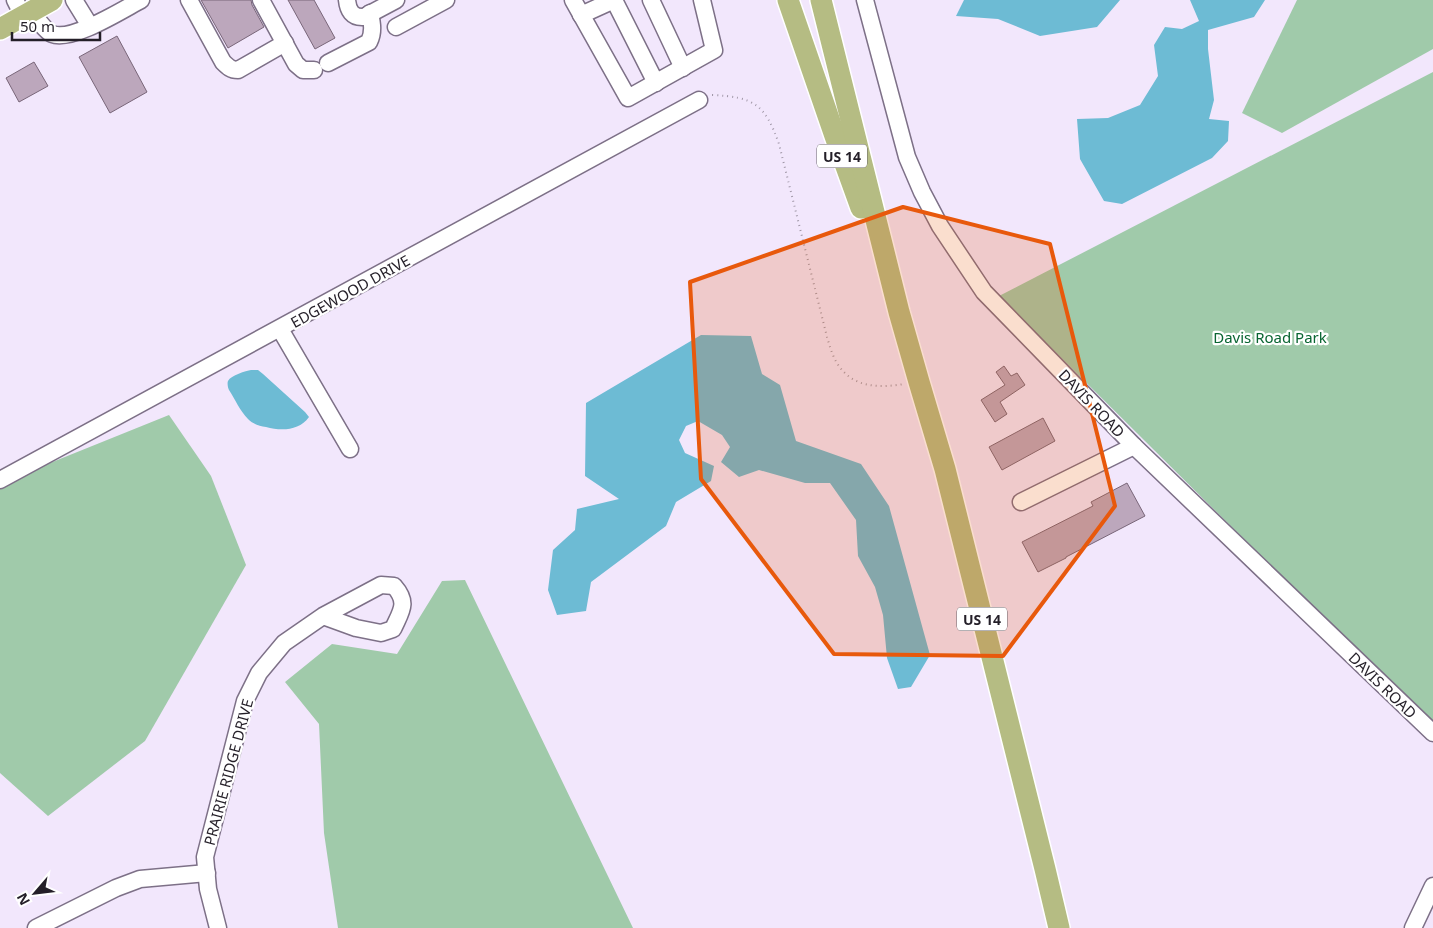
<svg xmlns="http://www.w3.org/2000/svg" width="1433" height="928" font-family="'Noto Sans',sans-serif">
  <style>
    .green { fill: #a0caaa }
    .water { fill: #6dbbd4 }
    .building { fill: #bca7bc; stroke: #796679 }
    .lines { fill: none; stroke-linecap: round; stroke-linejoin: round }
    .minor-casing { stroke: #7d7087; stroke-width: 19 }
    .major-casing { stroke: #fff; stroke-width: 24 }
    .path { stroke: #a299a9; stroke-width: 2; stroke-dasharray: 1 4; stroke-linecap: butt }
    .minor { stroke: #fff; stroke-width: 16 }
    .major { stroke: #b5bc83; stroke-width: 21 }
    .marked { fill: #e8590c; fill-opacity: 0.2; stroke: #e8590c; stroke-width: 4; stroke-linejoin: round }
    .labels { text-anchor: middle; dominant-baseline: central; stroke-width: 4.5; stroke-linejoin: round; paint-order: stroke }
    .shield { fill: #fff; stroke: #666268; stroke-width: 1 }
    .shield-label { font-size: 14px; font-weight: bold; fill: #241f28 }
    .street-label { font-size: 15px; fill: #241f28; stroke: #fff }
    .park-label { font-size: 15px; fill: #096532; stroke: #fff }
  </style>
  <rect width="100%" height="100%" fill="#f2e7fc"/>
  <!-- green -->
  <g class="green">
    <polygon points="1297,0 1433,0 1433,49 1282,133 1242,113"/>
    <polygon points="1433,72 1433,727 999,296"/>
    <polygon points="169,415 211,476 246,565 145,741 48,816 0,773 0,487 50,463"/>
    <polygon points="465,580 633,928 338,928 324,833 319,724 285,682 332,644 397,654 442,581"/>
  </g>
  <!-- water -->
  <g class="water">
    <polygon points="964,0 1120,0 1097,27 1040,36 998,19 956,16"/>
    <polygon points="1190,0 1265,0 1254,17 1208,30 1208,49 1214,100 1209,119 1229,121 1228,141 1212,158 1122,204 1104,201 1080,159 1077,119 1108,118 1140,105 1158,76 1154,45 1165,27 1182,29 1199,21"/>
    <polygon points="701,335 751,336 762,374 780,385 796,441 861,464 889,506 930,655 911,687 898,689 887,658 883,615 875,587 858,556 856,520 830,483 805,483 759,470 739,477 721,462 730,447 722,435 698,421 686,426 679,440 685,453 714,466 711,481 676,502 666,526 591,582 586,611 557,615 548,590 553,550 575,530 577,509 619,499 585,476 586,403"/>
    <path d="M251,370H258L263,374L305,412L309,417C299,431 281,431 266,427C259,426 253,424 248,419C240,411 235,399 229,390C228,388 227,383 228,381C231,375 246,371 251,370Z"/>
  </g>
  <!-- building -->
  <g class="building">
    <polygon points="201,0 251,0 252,5 264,27 228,48"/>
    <polygon points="288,0 314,0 335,38 315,49"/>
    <polygon points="117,36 147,92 110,113 79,57"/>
    <polygon points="34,62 48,86 19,102 6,78"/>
    <polygon points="1004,366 1011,376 1017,373 1025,385 1000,402 1007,414 995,422 981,400 1005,385 996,372"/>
    <polygon points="1043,418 1055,441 1002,470 989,447"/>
    <polygon points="1127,483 1145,516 1066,557 1066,558 1038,572 1022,542 1093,506 1091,502"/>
  </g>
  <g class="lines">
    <defs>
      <g id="minor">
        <polyline points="15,0 23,16"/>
        <polyline points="74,0 90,26"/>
        <path d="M189,0L223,62C228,67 231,70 238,70L285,43"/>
        <polyline points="261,0 296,64 303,70 314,70"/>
        <path d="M347,0C348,10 352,18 364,17L396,0"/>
        <polyline points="573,0 628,98 714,50 702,0"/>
        <polyline points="614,0 656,83"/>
        <polyline points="651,0 683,68"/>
        <polyline points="865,0 907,157 922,192 940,226 984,292 1134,446 1433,733"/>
        <path d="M31,12C36,17 46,32 52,34C72,42 122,10 141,0"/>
        <polyline points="581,15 614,0"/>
        <polyline points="396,27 446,0"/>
        <path d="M328,63L369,42C374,32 372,23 370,13"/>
        <polyline points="280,329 350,449"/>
        <polyline points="0,480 699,100"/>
        <polyline points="1021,502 1134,446"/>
        <polyline points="36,928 116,888 140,879 207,873"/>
        <path d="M218,928L208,889L205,857L245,701L259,673L284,643L323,616L381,585L394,586C409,603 401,611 393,629L381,633L356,628L323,616"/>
        <polyline points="1413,928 1433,886"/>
      </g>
      <g id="major">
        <polyline points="788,0 835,136 861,208"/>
        <polyline points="821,0 899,312 919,382 945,469 1045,869 1059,928"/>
        <polyline points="0,29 52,0"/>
      </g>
    </defs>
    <!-- minor casing -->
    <use href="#minor" class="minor-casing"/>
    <!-- major casing -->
    <use href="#major" class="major-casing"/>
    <!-- path -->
    <path class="path" d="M712,95C754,97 765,104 779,144L827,337C830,347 833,358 839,366C854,388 880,388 904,384"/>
    <!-- minor -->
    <use href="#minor" class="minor"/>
    <!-- major -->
    <use href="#major" class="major"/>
  </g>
  <!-- marked area -->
  <path class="marked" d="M903,207L1050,244L1115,506L1003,656L834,654L701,479L690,282Z"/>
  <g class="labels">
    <!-- shield labels -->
    <g class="shield">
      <rect x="817" y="144.5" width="50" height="23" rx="4"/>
      <rect x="957" y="607.5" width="50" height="23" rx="4"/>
    </g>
    <g class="shield-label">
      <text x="842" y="156">US 14</text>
      <text x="982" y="619">US 14</text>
    </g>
    <!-- street labels -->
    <g class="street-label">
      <text transform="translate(350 291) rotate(-29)">EDGEWOOD DRIVE</text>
      <text transform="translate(1092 403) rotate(46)">DAVIS ROAD</text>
      <text transform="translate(1383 685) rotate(44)">DAVIS ROAD</text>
      <text transform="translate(228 772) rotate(-75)">PRAIRIE RIDGE DRIVE</text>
    </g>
    <!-- park labels -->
    <g class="park-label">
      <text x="1270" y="337">Davis Road Park</text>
    </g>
  </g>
  <!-- north arrow -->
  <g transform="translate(35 893) rotate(242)" stroke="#ffffff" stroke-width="4" paint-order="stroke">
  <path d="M0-4L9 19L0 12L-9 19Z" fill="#241f28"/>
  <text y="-8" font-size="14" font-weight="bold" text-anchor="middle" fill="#241f28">N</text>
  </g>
  <!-- scale -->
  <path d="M12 32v8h88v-8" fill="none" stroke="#241f28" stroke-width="2.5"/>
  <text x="20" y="32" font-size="15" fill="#241f28" stroke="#ffffff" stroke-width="4" paint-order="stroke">50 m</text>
</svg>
